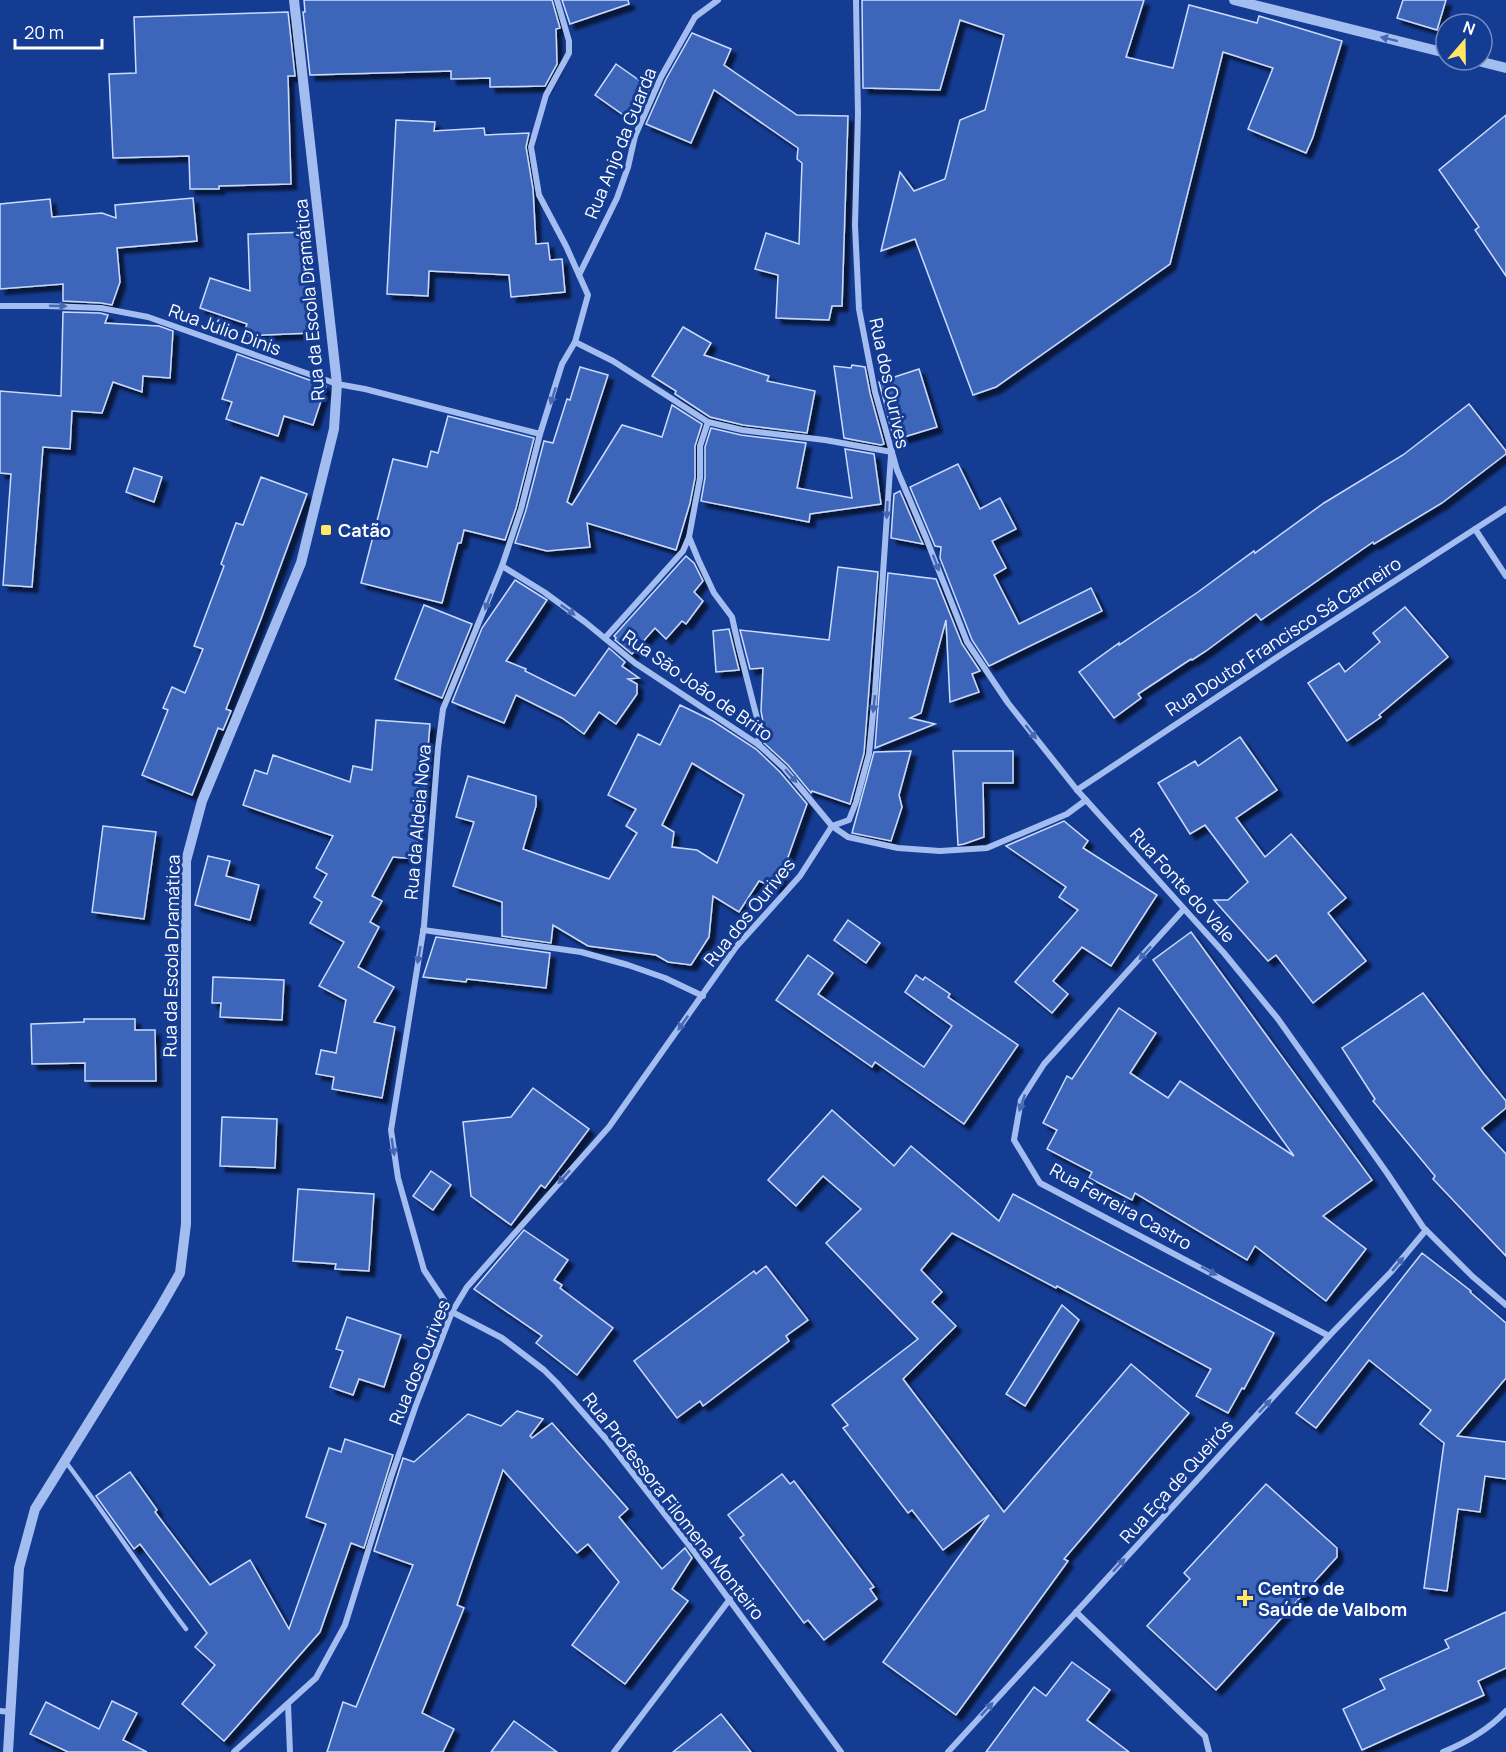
<svg xmlns="http://www.w3.org/2000/svg" width="1506" height="1752" font-family="Manrope,sans-serif">
  <style>
    .building { fill: #3d66bb; stroke: #cbdbfc; stroke-width: 1.5; fill-rule: evenodd; filter: url(#shadow) }
    .lines { fill: none; stroke-linecap: round; stroke-linejoin: round }
    .service { stroke: #a3bdf1; stroke-width: 4.5 }
    .minor { stroke: #a3bdf1; stroke-width: 6 }
    .tertiary { stroke: #a3bdf1; stroke-width: 10 }
    .oneway { fill: #4769b4 }
    .poi-dot { fill: #ffe664; stroke: #153c93; stroke-width: 2 }
    .labels { text-anchor: middle; dominant-baseline: central; stroke-width: 6; stroke-linejoin: round; paint-order: stroke }
    .street-label { font-size: 18px; fill: #fff; stroke: #153c93 }
    .poi-label { font-size: 18px; font-weight: bold; fill: #fff; stroke: #153c93; text-anchor: start }
  </style>
  <defs>
    <filter id="shadow"><feDropShadow dx="5.5" dy="5.5" stdDeviation="1.5" flood-color="#0009"/></filter>
  </defs>
  <rect width="100%" height="100%" fill="#153c93"/>
  <!-- building -->
  <g class="building">
    <polygon points="304,0 552,0 560,28 556,29 557,64 545,86 490,87 490,78 451,79 451,71 310,75 303,12 305,12"/>
    <polygon points="562,0 628,0 629,4 570,24"/>
    <polygon points="862,0 1144,0 1126,57 1173,68 1189,5 1257,23 1259,16 1342,41 1313,137 1306,153 1248,129 1273,68 1223,52 1170,264 996,387 973,395 915,239 881,251 900,172 914,191 945,179 960,120 985,110 1004,35 960,20 940,90 863,88"/>
    <polygon points="1403,0 1446,0 1437,30 1397,18"/>
    <polygon points="288,12 295,76 288,76 291,184 219,186 219,189 190,189 189,156 113,158 109,74 136,73 134,17"/>
    <polygon points="692,33 731,49 724,65 797,115 848,116 842,306 832,306 829,320 776,318 778,275 755,269 766,233 799,244 802,163 797,159 798,148 714,90 691,143 646,124 666,79"/>
    <polygon points="616,64 650,88 636,120 634,119 632,121 595,95"/>
    <polygon points="1506,115 1506,276 1475,230 1479,227 1439,170"/>
    <polygon points="396,120 435,122 434,131 484,128 485,135 529,133 526,147 533,189 536,244 548,243 550,260 562,259 565,292 511,297 509,275 429,271 428,296 387,294"/>
    <polygon points="193,198 197,241 117,248 120,282 112,305 101,303 63,301 63,284 0,289 0,204 50,199 52,217 102,213 116,218 115,205"/>
    <polygon points="306,232 311,333 243,336 247,324 200,308 210,278 250,291 248,234"/>
    <polygon points="63,312 100,313 108,315 105,323 159,326 173,331 170,378 143,376 142,392 113,382 102,413 72,411 70,449 43,447 32,587 3,585 11,474 0,473 0,391 61,396"/>
    <polygon points="683,327 711,343 704,355 769,376 767,381 815,391 807,433 743,425 710,417 675,394 676,391 652,376"/>
    <polygon points="237,354 326,386 313,425 284,416 278,436 226,419 232,402 222,399"/>
    <polygon points="852,365 865,367 870,393 884,444 881,445 844,438 834,366 851,368"/>
    <polygon points="580,367 608,375 567,502 572,505 622,425 662,437 672,405 702,424 695,446 695,478 690,503 676,550 587,523 590,547 547,551 515,543 526,510 544,441 553,443 567,399 570,400"/>
    <polygon points="919,369 937,427 894,440 879,382"/>
    <polygon points="1469,404 1506,451 1506,454 1442,503 1374,544 1373,542 1261,620 1256,614 1206,651 1192,660 1191,659 1138,694 1141,698 1114,718 1079,672 1119,643 1119,645 1198,592 1254,551 1255,553 1324,503 1403,455"/>
    <polygon points="448,416 534,438 516,508 505,540 464,530 461,543 458,543 442,603 361,583 393,459 427,467 431,451 438,453"/>
    <polygon points="711,428 741,435 806,443 797,488 852,498 845,449 874,454 881,504 810,514 809,522 701,501 705,478 705,447"/>
    <polygon points="958,464 980,509 1000,498 1016,529 992,541 1006,568 994,575 1019,624 1091,588 1102,611 989,666 972,640 940,558 941,547 935,546 910,487"/>
    <polygon points="134,468 162,477 154,502 126,492"/>
    <polygon points="261,477 307,494 261,619 226,709 231,711 223,730 218,728 192,795 142,775 168,710 163,708 172,687 185,693 203,649 194,646 224,566 221,564 236,523 243,525"/>
    <polygon points="900,491 921,540 923,544 891,538 894,494"/>
    <polygon points="686,556 694,563 703,581 694,592 703,601 686,624 682,621 666,639 655,628 632,654 615,640 616,638 614,636"/>
    <polygon points="838,567 878,572 864,753 850,804 812,791 811,793 788,765 764,743 763,722 761,711 763,668 750,669 740,630 829,640"/>
    <polygon points="888,573 936,579 962,644 980,671 972,674 979,692 950,702 946,620 921,713 910,718 935,724 875,748"/>
    <polygon points="515,580 547,600 506,661 526,669 525,671 575,696 609,648 625,662 622,666 639,678 628,679 637,684 637,694 616,724 599,712 584,734 562,718 516,695 504,723 452,702 482,628"/>
    <polygon points="424,605 472,624 442,698 395,679"/>
    <polygon points="1405,607 1448,657 1379,715 1381,717 1347,741 1308,683 1339,663 1345,672 1380,642 1373,633"/>
    <polygon points="729,629 739,670 716,672 713,631"/>
    <path d="M680,705L713,721L756,749L780,772L807,804L777,888L759,881L739,912L713,896L709,937L691,965L668,962L656,955L588,946L553,925L551,943L502,936V902L453,886L474,822L456,817L468,776L536,796V806L523,849L609,879L637,833L626,826L636,809L608,795L638,734L660,745ZM692,763L744,795L717,863L697,850L672,847L674,832L662,825Z"/>
    <polygon points="376,720 430,724 423,808 420,807 416,859 393,857 372,896 382,901 370,922 379,927 358,967 394,987 374,1022 395,1027 382,1098 332,1089 334,1077 316,1074 321,1050 336,1053 346,1000 319,986 344,942 310,923 322,902 314,897 327,874 316,868 333,836 243,805 255,770 267,774 273,755 350,782 353,766 372,770"/>
    <polygon points="1240,737 1277,790 1236,818 1265,857 1291,834 1346,898 1328,913 1366,961 1313,1003 1276,955 1268,961 1214,900 1228,900 1248,882 1205,825 1190,834 1158,783 1195,761 1198,766"/>
    <polygon points="911,751 899,795 902,807 891,841 852,833 874,752"/>
    <polygon points="953,751 1013,751 1013,783 983,783 984,837 964,844 958,845"/>
    <polygon points="1064,821 1088,841 1083,848 1157,895 1111,966 1082,947 1053,981 1068,994 1052,1013 1015,982 1078,910 1059,897 1066,887 1006,846"/>
    <polygon points="103,826 156,832 144,919 92,912"/>
    <polygon points="208,856 230,861 226,876 259,885 250,920 195,905"/>
    <polygon points="848,920 880,943 866,963 834,940"/>
    <polygon points="1191,932 1372,1180 1323,1216 1366,1249 1326,1301 1255,1246 1247,1260 1135,1193 1132,1200 1089,1178 1092,1172 1047,1149 1057,1130 1043,1123 1067,1076 1072,1079 1119,1008 1156,1033 1130,1073 1168,1098 1180,1081 1294,1156 1153,960"/>
    <polygon points="436,937 550,953 546,988 467,979 466,982 423,977"/>
    <polygon points="808,955 833,973 818,994 924,1067 952,1026 905,992 916,975 923,980 925,977 950,994 948,997 1018,1045 964,1124 875,1062 872,1067 776,1000"/>
    <polygon points="213,977 284,980 282,1020 220,1017 221,1003 212,1003"/>
    <polygon points="1423,993 1484,1074 1506,1101 1506,1108 1482,1128 1506,1154 1506,1256 1433,1179 1435,1176 1373,1101 1375,1099 1342,1048"/>
    <polygon points="84,1019 135,1019 135,1030 155,1030 156,1081 85,1081 85,1063 32,1064 31,1024 84,1022"/>
    <polygon points="533,1088 589,1129 545,1188 541,1185 511,1225 471,1196 463,1122 511,1117"/>
    <polygon points="832,1110 894,1166 911,1146 999,1221 1013,1194 1274,1333 1244,1389 1242,1388 1228,1413 1196,1396 1211,1369 1057,1286 1056,1288 952,1233 921,1270 942,1292 932,1302 956,1326 903,1379 1004,1512 1131,1364 1189,1413 1064,1559 1068,1561 956,1715 883,1662 989,1515 943,1550 912,1510 908,1513 843,1428 848,1425 832,1405 918,1339 826,1243 861,1209 823,1176 796,1206 768,1180"/>
    <polygon points="222,1117 277,1119 275,1168 220,1166"/>
    <polygon points="431,1171 451,1185 433,1210 413,1196"/>
    <polygon points="298,1189 374,1194 369,1271 335,1269 336,1264 293,1261"/>
    <polygon points="524,1230 568,1260 554,1280 562,1285 560,1288 613,1328 577,1375 536,1343 542,1336 474,1289"/>
    <polygon points="1422,1253 1471,1291 1470,1292 1506,1323 1506,1378 1457,1436 1506,1442 1506,1479 1485,1476 1480,1512 1458,1509 1447,1591 1424,1588 1444,1443 1420,1424 1431,1410 1369,1360 1316,1428 1296,1413"/>
    <polygon points="766,1266 808,1320 786,1336 789,1341 703,1406 700,1401 677,1418 634,1361 754,1271 756,1274"/>
    <polygon points="1062,1305 1079,1320 1025,1406 1006,1394"/>
    <polygon points="347,1317 401,1335 384,1387 359,1379 353,1395 330,1387 343,1351 336,1349"/>
    <polygon points="517,1411 543,1419 530,1436 532,1438 552,1423 628,1509 619,1517 662,1569 685,1548 692,1558 672,1589 688,1601 625,1684 572,1645 619,1582 588,1544 577,1553 503,1470 457,1605 464,1608 422,1713 454,1729 443,1752 327,1752 343,1702 356,1707 413,1565 374,1551 403,1458 414,1462 468,1414 501,1426"/>
    <polygon points="345,1439 393,1455 364,1548 351,1543 320,1632 224,1741 182,1704 215,1665 195,1647 207,1633 140,1544 134,1549 96,1496 130,1472 157,1510 155,1512 210,1585 250,1560 289,1629 326,1524 306,1517 329,1448 341,1452"/>
    <polygon points="782,1474 790,1484 794,1481 874,1587 870,1589 877,1599 824,1640 808,1620 804,1623 740,1538 744,1535 728,1515"/>
    <polygon points="1266,1484 1337,1548 1337,1557 1216,1690 1147,1626 1190,1579 1184,1573"/>
    <polygon points="1506,1612 1506,1668 1478,1681 1484,1695 1362,1750 1343,1709 1385,1689 1380,1679 1449,1648 1445,1640"/>
    <polygon points="1072,1662 1110,1690 1087,1720 1129,1752 986,1752 1034,1687 1046,1696"/>
    <polygon points="112,1701 137,1713 123,1740 147,1752 68,1752 30,1734 46,1702 99,1729"/>
    <polygon points="721,1714 751,1752 673,1752"/>
    <polygon points="514,1721 557,1752 491,1752"/>
  </g>
  <g class="lines">
    <!-- service -->
    <path class="service" d="M65,1461C107,1516 144,1574 186,1629"/>
    <!-- minor -->
    <g class="minor">
      <polyline points="557,0 569,41 569,53 546,95 531,147 539,195 566,246 588,295 575,342 562,364 540,434 521,509 502,566 443,709 438,748 424,926 391,1130 398,1178 424,1270 452,1312 502,1338 544,1370 557,1383 606,1439 692,1549 841,1752"/>
      <polyline points="856,0 858,114 855,225 859,309 875,392 897,470 926,538 967,642 1008,703 1077,790 1224,953 1278,1019 1387,1173 1423,1227 1472,1276 1506,1305"/>
      <polyline points="579,275 617,198 628,167 635,136 661,77 695,17 718,0"/>
      <polyline points="0,306 47,306 101,308 148,317 337,384 365,389 540,434"/>
      <polyline points="575,342 613,361 708,422 742,430 825,440 892,452"/>
      <polyline points="1475,529 1506,576"/>
      <polyline points="689,537 698,559 714,593 732,617 738,644 758,722 759,745"/>
      <polyline points="502,566 544,592 585,622 635,663 759,745 784,768 832,826 848,837 898,848 940,851 987,848 1067,814 1086,800"/>
      <polyline points="605,638 683,551 689,537 700,478 700,446 708,422"/>
      <polyline points="1077,790 1288,650 1506,509"/>
      <polyline points="1184,909 1044,1064 1021,1100 1014,1140 1040,1183 1329,1336"/>
      <polyline points="423,930 581,952 628,965 665,978 703,996"/>
      <polyline points="1076,1612 1205,1736 1209,1752"/>
      <polyline points="288,1704 290,1752"/>
      <polyline points="0,1711 11,1712"/>
      <polyline points="234,1752 316,1678 345,1625 391,1477 416,1405 452,1312 467,1287 609,1127 736,947 800,876 832,826 849,820 856,802 869,754 875,692 891,455"/>
      <polyline points="614,1752 730,1599"/>
      <polyline points="948,1752 1329,1336 1391,1272 1426,1230"/>
      <path d="M1443,1752C1465,1743 1489,1729 1506,1711"/>
    </g>
    <!-- tertiary -->
    <g class="tertiary">
      <polyline points="1234,0 1446,53"/>
      <polyline points="1474,60 1506,68"/>
      <polyline points="8,1752 19,1568 35,1509 160,1308 180,1273 186,1224 186,861 202,801 301,563 334,429 337,384 294,0"/>
    </g>
  </g>
  <!-- one-way arrows -->
  <defs><path id="oneway-solid" d="M-6-.8H1V-3.2L6.5 0L1 3.2V.8H-6Z" transform="scale(1.5)"/></defs>
  <g class="oneway">
    <use href="#oneway-solid" transform="translate(1389 39) rotate(-166)"/>
    <use href="#oneway-solid" transform="translate(58 306) rotate(2)"/>
    <use href="#oneway-solid" transform="translate(553 396) rotate(108)"/>
    <use href="#oneway-solid" transform="translate(887 510) rotate(93)"/>
    <use href="#oneway-solid" transform="translate(936 563) rotate(69)"/>
    <use href="#oneway-solid" transform="translate(488 602) rotate(111)"/>
    <use href="#oneway-solid" transform="translate(568 610) rotate(36)"/>
    <use href="#oneway-solid" transform="translate(874 704) rotate(96)"/>
    <use href="#oneway-solid" transform="translate(1031 732) rotate(52)"/>
    <use href="#oneway-solid" transform="translate(791 776) rotate(49)"/>
    <use href="#oneway-solid" transform="translate(1145 953) rotate(132)"/>
    <use href="#oneway-solid" transform="translate(419 955) rotate(100)"/>
    <use href="#oneway-solid" transform="translate(683 1023) rotate(125)"/>
    <use href="#oneway-solid" transform="translate(1022 1103) rotate(109)"/>
    <use href="#oneway-solid" transform="translate(393 1147) rotate(81)"/>
    <use href="#oneway-solid" transform="translate(564 1177) rotate(132)"/>
    <use href="#oneway-solid" transform="translate(1398 1264) rotate(-50)"/>
    <use href="#oneway-solid" transform="translate(1209 1271) rotate(28)"/>
    <use href="#oneway-solid" transform="translate(1265 1406) rotate(-47)"/>
    <use href="#oneway-solid" transform="translate(1119 1565) rotate(-48)"/>
    <use href="#oneway-solid" transform="translate(987 1709) rotate(-47)"/>
  </g>
  <!-- markers -->
  <g class="poi-dot">
    <rect x="320" y="524" width="12" height="12" rx="3"/>
    <path d="M1242 1589h6v6h6v6h-6v6h-6v-6h-6v-6h6z"/>
  </g>
  <g class="labels">
    <!-- street labels -->
    <g class="street-label">
      <text transform="translate(620 143) rotate(-68)">Rua Anjo da Guarda</text>
      <text transform="translate(309 300) rotate(-95)">Rua da Escola Dramática</text>
      <text transform="translate(225 329) rotate(20)">Rua Júlio Dinis</text>
      <text transform="translate(890 383) rotate(78)">Rua dos Ourives</text>
      <text transform="translate(1283 636) rotate(-33)">Rua Doutor Francisco Sá Carneiro</text>
      <text transform="translate(698 685) rotate(35)">Rua São João de Brito</text>
      <text transform="translate(417 822) rotate(-85)">Rua da Aldeia Nova</text>
      <text transform="translate(1183 885) rotate(48)">Rua Fonte do Vale</text>
      <text transform="translate(749 912) rotate(-51)">Rua dos Ourives</text>
      <text transform="translate(171 956) rotate(-89)">Rua da Escola Dramática</text>
      <text transform="translate(1121 1206) rotate(29)">Rua Ferreira Castro</text>
      <text transform="translate(419 1362) rotate(-68)">Rua dos Ourives</text>
      <text transform="translate(1176 1481) rotate(-48)">Rua Eça de Queirós</text>
      <text transform="translate(674 1506) rotate(52)">Rua Professora Filomena Monteiro</text>
    </g>
    <!-- poi labels -->
    <g class="poi-label">
      <text x="338" y="530">Catão</text>
      <text x="1258" y="1588">Centro de<tspan x="1258" dy="21">Saúde de Valbom</tspan></text>
    </g>
  </g>
  <!-- north arrow -->
  <g transform="translate(1464 42) rotate(20)"><circle r="28" fill="#153c93" stroke="#738abe" stroke-width="1.5"/>
  <path d="M0-4.5L10 22L0 15L-10 22Z" fill="#ffe664"/>
  <text y="-9" font-size="16" font-weight="bold" text-anchor="middle" fill="#ffffff">N</text>
  </g>
  <!-- scale -->
  <path d="M15 39v9h87v-9" fill="none" stroke="#ffffff" stroke-width="3"/>
  <text x="24" y="39" font-size="18" fill="#ffffff" stroke="#153c93" stroke-width="4.5" paint-order="stroke">20 m</text>
</svg>
